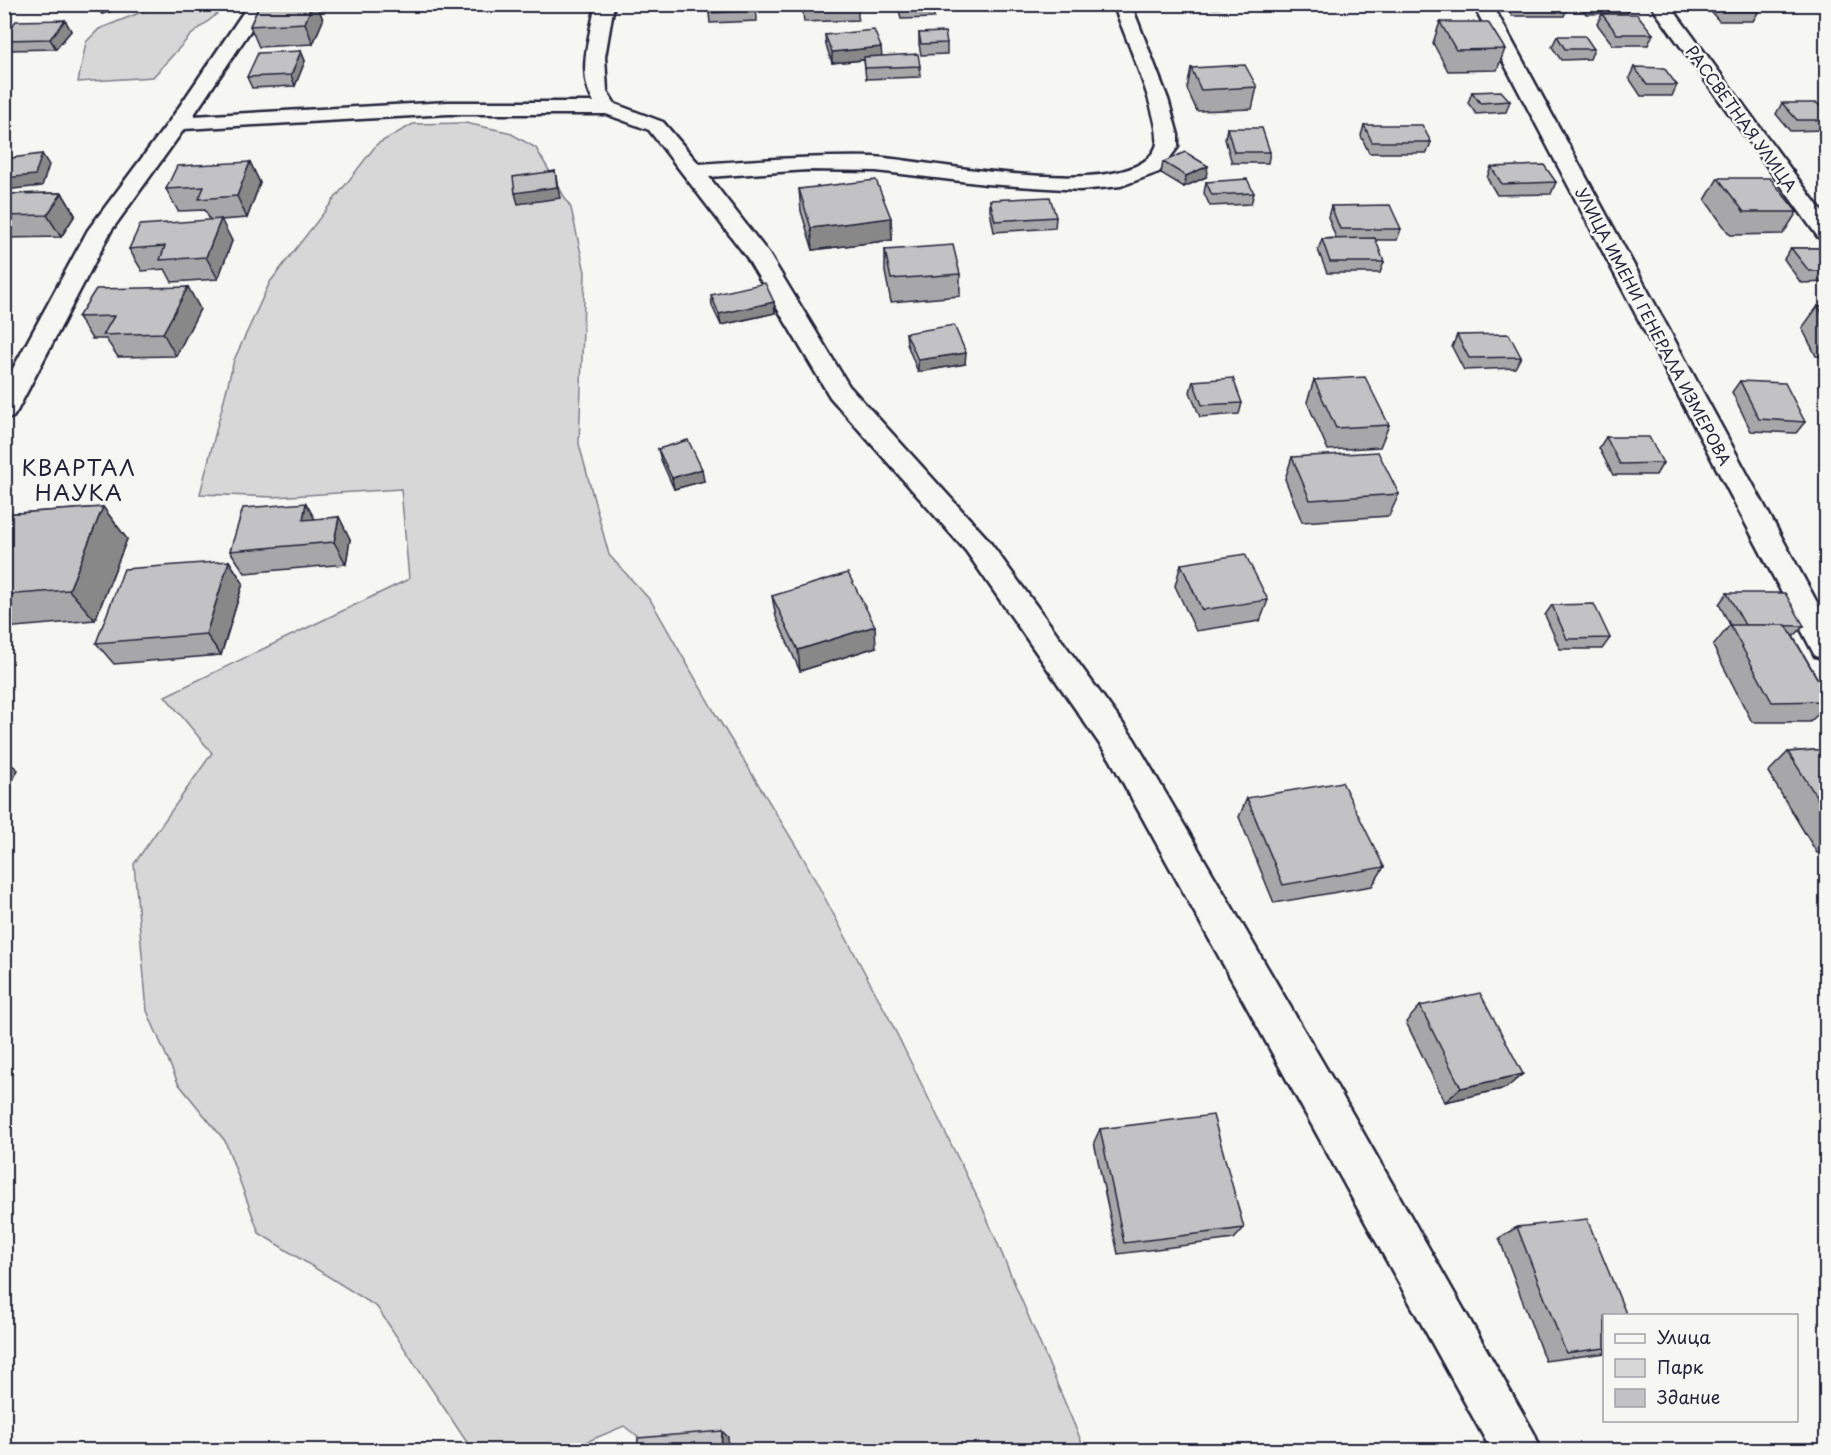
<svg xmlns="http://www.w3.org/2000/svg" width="1831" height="1455" font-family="'Playpen Sans',sans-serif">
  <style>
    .green { fill: #d7d7d7; stroke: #7c7c89; stroke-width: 1.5 }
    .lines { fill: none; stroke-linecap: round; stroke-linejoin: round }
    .minor-casing { stroke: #22223b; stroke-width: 5 }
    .minor { fill: #f6f6f2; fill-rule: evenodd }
    .wall { fill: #a7a7a9; stroke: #22223b; stroke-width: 1.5 }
    .shaded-wall { fill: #888889; stroke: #22223b; stroke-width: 1.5 }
    .building { fill: #c2c2c4; stroke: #22223b; stroke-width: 1.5 }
    .labels { text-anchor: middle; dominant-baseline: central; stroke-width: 5; stroke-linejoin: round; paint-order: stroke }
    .far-street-label { font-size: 16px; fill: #22223b; stroke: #f6f6f2 }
    .quarter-label { font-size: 22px; letter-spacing: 1.5px; fill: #22223b; stroke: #f6f6f2 }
  </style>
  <rect width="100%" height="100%" fill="#f6f6f2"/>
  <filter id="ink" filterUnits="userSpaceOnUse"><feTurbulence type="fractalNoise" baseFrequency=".0167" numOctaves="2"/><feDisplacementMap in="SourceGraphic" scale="12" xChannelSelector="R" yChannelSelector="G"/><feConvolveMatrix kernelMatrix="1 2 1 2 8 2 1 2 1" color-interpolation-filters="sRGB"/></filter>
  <g filter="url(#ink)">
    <!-- green -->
    <g class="green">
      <polygon points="159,5 228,5 190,36 153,77 78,82 86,42 99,29"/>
      <polygon points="465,123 508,132 536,148 571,208 585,272 579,444 609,555 651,601 719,720 804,859 889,1018 983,1209 1085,1450 655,1450 624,1426 567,1450 472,1450 377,1307 259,1233 225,1141 178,1083 147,1011 134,864 212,753 165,696 409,579 401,489 274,497 200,494 234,360 270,282 377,144 413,124"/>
    </g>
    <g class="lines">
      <defs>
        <g id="minor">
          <path d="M249,4H268L193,116L448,102H594C576,74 590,35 596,4H614L605,57L607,91L615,104L663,122L699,164C757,160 814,156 872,157C924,159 1132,206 1156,147C1165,126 1122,29 1113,4H1131L1168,99L1178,135V147L1159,172L1121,186L1080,190L986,184L876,171L807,170L709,177L769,254L849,386L986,537L1134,739L1340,1092L1534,1433L1541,1450H1491L1110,759L966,551L830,397L746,256L649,130L606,114H448L184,129L111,231L17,411L13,417L4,420V385L88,230L171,119Z"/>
          <polygon points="1473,4 1492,4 1826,619 1826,659 1815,656"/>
          <polygon points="1650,4 1669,4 1826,217 1826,239 1818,237"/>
        </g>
      </defs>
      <!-- minor casing -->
      <use href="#minor" class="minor-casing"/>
      <!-- minor -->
      <use href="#minor" class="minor"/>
    </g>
    <!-- wall -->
    <g class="wall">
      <polygon points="92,4 135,4 102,14"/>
      <polygon points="260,4 317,4 323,20 313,44 259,47 250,26"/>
      <polygon points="669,4 708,4 708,6 670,7"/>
      <polygon points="710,4 756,4 757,21 710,23 709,13"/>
      <polygon points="858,4 858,20 804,22 802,4"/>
      <polygon points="898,4 934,4 934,18 901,19"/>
      <polygon points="1169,4 1221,4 1220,8 1170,8"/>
      <polygon points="1431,4 1468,4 1466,11 1434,10"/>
      <polygon points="1504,4 1569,4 1564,16 1512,16"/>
      <polygon points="1579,4 1631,4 1627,13 1586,14"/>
      <polygon points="1704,4 1753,4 1759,11 1753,21 1719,21"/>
      <polygon points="1602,14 1653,34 1648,45 1613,45 1597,24"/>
      <polygon points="65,20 71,31 56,49 7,50 4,47 4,35"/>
      <polygon points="1440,22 1505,49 1497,70 1448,71 1433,43"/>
      <polygon points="919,33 947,43 947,54 921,55 919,44"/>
      <polygon points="825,35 881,56 920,66 920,77 866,79 864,60 832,63 826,45"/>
      <polygon points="1557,36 1594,49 1590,59 1561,60 1552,47"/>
      <polygon points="301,51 305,61 295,86 252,88 247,77"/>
      <polygon points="1634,67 1677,85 1672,96 1641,96 1629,78"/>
      <polygon points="1191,68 1257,87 1252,109 1197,111 1187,89"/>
      <polygon points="1472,92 1510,101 1506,112 1476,114 1468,103"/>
      <polygon points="1782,103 1827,114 1827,127 1824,130 1790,131 1776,114"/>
      <polygon points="1364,125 1431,142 1427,153 1369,153 1361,136"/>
      <polygon points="1227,128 1270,152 1268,163 1232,163 1225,139"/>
      <polygon points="250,162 260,183 247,218 221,220 232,241 218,279 172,282 165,269 142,271 129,249 210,220 205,210 178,211 166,189"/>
      <polygon points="1163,162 1206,177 1184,187 1161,173"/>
      <polygon points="1491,167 1556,182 1551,194 1497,195 1487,178"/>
      <polygon points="1827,174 1827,185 1822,180"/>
      <polygon points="1718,178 1797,212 1783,234 1730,235 1705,200"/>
      <polygon points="1206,182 1254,193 1251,204 1210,206 1204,193"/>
      <polygon points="799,189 891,218 892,240 813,250 801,211"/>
      <polygon points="62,193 75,215 61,237 4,238 4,194"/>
      <polygon points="990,200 1056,217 1055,228 994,232 990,211"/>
      <polygon points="1331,206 1401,229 1397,240 1375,240 1384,262 1380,273 1327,273 1318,250 1322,239 1336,238 1328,217"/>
      <polygon points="1791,248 1827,248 1827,282 1801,283 1784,259"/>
      <polygon points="885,250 960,274 960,296 891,302 885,272"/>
      <polygon points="188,287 200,309 176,356 118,357 106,339 92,339 78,317"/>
      <polygon points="711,295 774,302 775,313 721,325 712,306"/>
      <polygon points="1818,306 1827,306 1827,357 1816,356 1802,328"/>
      <polygon points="906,333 965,364 918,372 907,344"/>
      <polygon points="1457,335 1521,357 1515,368 1464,370 1452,347"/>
      <polygon points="1314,380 1389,425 1380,447 1328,450 1307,402"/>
      <polygon points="1193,381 1242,403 1239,414 1200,417 1190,392"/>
      <polygon points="1740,381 1805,422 1796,433 1751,431 1732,392"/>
      <polygon points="1606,437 1663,463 1656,475 1613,475 1599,448"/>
      <polygon points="658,449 704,481 674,489 661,460"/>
      <polygon points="1292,457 1399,494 1389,516 1302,522 1285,479"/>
      <polygon points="103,507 127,539 95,620 4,628 4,514"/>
      <polygon points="339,517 350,539 346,564 245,573 230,551 315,519"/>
      <polygon points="229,561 243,583 221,655 114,664 96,643"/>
      <polygon points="1181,564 1268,600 1260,621 1196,631 1175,586"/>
      <polygon points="1727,593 1804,626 1794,636 1793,636 1827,695 1827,705 1810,722 1752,722 1713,646 1730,625 1719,604"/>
      <polygon points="772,596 876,647 800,671 776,617"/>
      <polygon points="1552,605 1610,638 1602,649 1560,649 1545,615"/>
      <polygon points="1827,749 1827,853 1817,853 1768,772 1788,752"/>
      <polygon points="1247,798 1384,867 1372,886 1274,903 1239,817"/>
      <polygon points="1420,1006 1506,1088 1445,1102 1406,1022"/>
      <polygon points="1100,1129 1244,1228 1234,1239 1118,1254 1094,1142"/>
      <polygon points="1517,1227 1605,1316 1605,1353 1545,1361 1499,1238"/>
    </g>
    <!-- shaded-wall -->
    <g class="shaded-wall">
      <polygon points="97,4 135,4 102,14"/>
      <polygon points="312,4 317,4 323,20 313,44 305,23"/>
      <polygon points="65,20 71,31 56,49 50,39"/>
      <polygon points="881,47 882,58 832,63 832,52"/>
      <polygon points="301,51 305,61 295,86 291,75"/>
      <polygon points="42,154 49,165 42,186 4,190 4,178"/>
      <polygon points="250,162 260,183 247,218 237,196"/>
      <polygon points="1208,166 1206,177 1184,187 1186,176"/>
      <polygon points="555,171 560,198 518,204 515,193"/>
      <polygon points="62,193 75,215 61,237 47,215"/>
      <polygon points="891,218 892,240 813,250 811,228"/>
      <polygon points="221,219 232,241 218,279 206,257"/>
      <polygon points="188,287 200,309 176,356 163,333"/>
      <polygon points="774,302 775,313 721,325 719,314"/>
      <polygon points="966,353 965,364 918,372 918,360"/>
      <polygon points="702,469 704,481 674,489 672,478"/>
      <polygon points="306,503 318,525 303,520"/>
      <polygon points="103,507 127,539 95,620 69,590"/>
      <polygon points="339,517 350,539 346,564 334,542"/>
      <polygon points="229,561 243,583 221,655 206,634"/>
      <polygon points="875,626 876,647 800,671 798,650"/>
      <polygon points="4,758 18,770 4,798"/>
      <polygon points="1523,1074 1506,1088 1445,1102 1461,1088"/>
      <polygon points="722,1431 728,1437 728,1450 721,1450"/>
    </g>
    <!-- building -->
    <g class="building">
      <polygon points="260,4 312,4 305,23 250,26"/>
      <polygon points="710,4 755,4 755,11 709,13"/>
      <polygon points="900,4 934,4 934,7 901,9"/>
      <polygon points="1719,4 1753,4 1759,11 1725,11"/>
      <polygon points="1602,14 1637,14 1653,34 1617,34"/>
      <polygon points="65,20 50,39 4,40 4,35 16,21"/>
      <polygon points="1440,22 1488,22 1505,49 1456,50"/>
      <polygon points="874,30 881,47 832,52 825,35"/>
      <polygon points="945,32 947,43 921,44 919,33"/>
      <polygon points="1557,36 1585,36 1594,49 1565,49"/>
      <polygon points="301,51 291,75 247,77 258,53"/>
      <polygon points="918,54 920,66 865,68 864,57"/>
      <polygon points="1245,65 1257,87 1201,90 1191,68"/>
      <polygon points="1634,67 1664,68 1677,85 1647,85"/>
      <polygon points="1501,91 1510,101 1480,103 1472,92"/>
      <polygon points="1782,103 1817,103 1827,114 1827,120 1797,120"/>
      <polygon points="1364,125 1422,125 1431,142 1372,142"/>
      <polygon points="1227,128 1262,128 1270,152 1234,152"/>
      <polygon points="1185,152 1208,166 1186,176 1163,162"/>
      <polygon points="42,154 35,175 4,178 4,159"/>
      <polygon points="250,162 237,196 199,199 204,187 166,189 177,166"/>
      <polygon points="1544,165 1556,182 1502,184 1491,167"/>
      <polygon points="555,171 557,187 515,193 513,177"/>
      <polygon points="1718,178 1770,178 1797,212 1744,212"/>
      <polygon points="1247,179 1254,193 1212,195 1206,182"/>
      <polygon points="876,180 891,218 811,228 799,189"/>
      <polygon points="62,193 47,215 4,216 4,194"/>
      <polygon points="1050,197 1056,217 995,221 990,200"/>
      <polygon points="1390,205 1401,229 1340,229 1331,206"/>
      <polygon points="221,219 206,257 160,260 165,246 129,249 140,225"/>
      <polygon points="1375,238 1384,262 1330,262 1322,239"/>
      <polygon points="953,245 960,274 891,279 885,250"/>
      <polygon points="1791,248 1827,248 1827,271 1809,271"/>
      <polygon points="765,283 774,302 719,314 711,295"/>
      <polygon points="188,287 163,333 103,335 114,316 78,317 96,289"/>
      <polygon points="1818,306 1827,306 1827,322"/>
      <polygon points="954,325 966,353 918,360 906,333"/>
      <polygon points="1509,334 1521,357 1469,358 1457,335"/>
      <polygon points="1365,377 1389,425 1336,428 1314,380"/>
      <polygon points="1233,378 1242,403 1202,405 1193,381"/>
      <polygon points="1740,381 1785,383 1805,422 1759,419"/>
      <polygon points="1606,437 1649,437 1663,463 1620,464"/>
      <polygon points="688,440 702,469 672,478 658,449"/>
      <polygon points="1378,452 1399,494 1310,500 1292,457"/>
      <polygon points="306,503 303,520 339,517 334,542 230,551 243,508"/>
      <polygon points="103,507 69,590 4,595 4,514"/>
      <polygon points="1245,554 1268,600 1202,610 1181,564"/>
      <polygon points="229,561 206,634 96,643 124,569"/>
      <polygon points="848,573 875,626 798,650 772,596"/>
      <polygon points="1727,593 1785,593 1804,626 1745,625"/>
      <polygon points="1594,604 1610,638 1567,639 1552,605"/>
      <polygon points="1730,625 1786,625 1827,695 1827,701 1772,702"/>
      <polygon points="1827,749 1827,813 1788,752"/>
      <polygon points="1342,782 1384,867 1283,885 1247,798"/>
      <polygon points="1480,993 1523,1074 1461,1088 1420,1006"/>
      <polygon points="1213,1115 1244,1228 1124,1243 1100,1129"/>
      <polygon points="1587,1219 1627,1316 1605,1316 1605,1348 1566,1353 1517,1227"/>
      <polygon points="722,1431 721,1450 637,1450 638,1438"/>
      <polygon points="1295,1446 1297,1450 1287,1450"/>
    </g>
  </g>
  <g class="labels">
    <!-- far-street labels -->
    <g class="far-street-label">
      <text transform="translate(1742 118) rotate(54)">РАССВЕТНАЯ УЛИЦА</text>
      <text transform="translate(1654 326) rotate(62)">УЛИЦА ИМЕНИ ГЕНЕРАЛА ИЗМЕРОВА</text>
    </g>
    <!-- quarter labels -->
    <g class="quarter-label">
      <text x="79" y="466">КВАРТАЛ<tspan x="79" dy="25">НАУКА</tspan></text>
    </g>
  </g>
  <!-- margin -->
  <rect width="1831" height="1455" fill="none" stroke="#f6f6f2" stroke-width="24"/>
  <rect x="12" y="12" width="1807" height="1431" fill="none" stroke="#22223b" stroke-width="2" filter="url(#ink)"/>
  <!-- legend -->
  <rect x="1603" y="1314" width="195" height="108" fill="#f6f6f2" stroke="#a1a1a9" stroke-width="1.5"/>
  <rect x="1615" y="1334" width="30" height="9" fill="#f6f6f2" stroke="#a1a1a9" stroke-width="1.5"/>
  <text x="1657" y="1344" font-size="18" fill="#22223b">Улица</text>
  <rect x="1615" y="1359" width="30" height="18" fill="#d7d7d7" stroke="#a1a1a9" stroke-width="1.5"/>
  <text x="1657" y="1374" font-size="18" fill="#22223b">Парк</text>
  <rect x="1615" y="1389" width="30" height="18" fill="#c2c2c4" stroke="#a1a1a9" stroke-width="1.5"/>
  <text x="1657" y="1404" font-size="18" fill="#22223b">Здание</text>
</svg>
